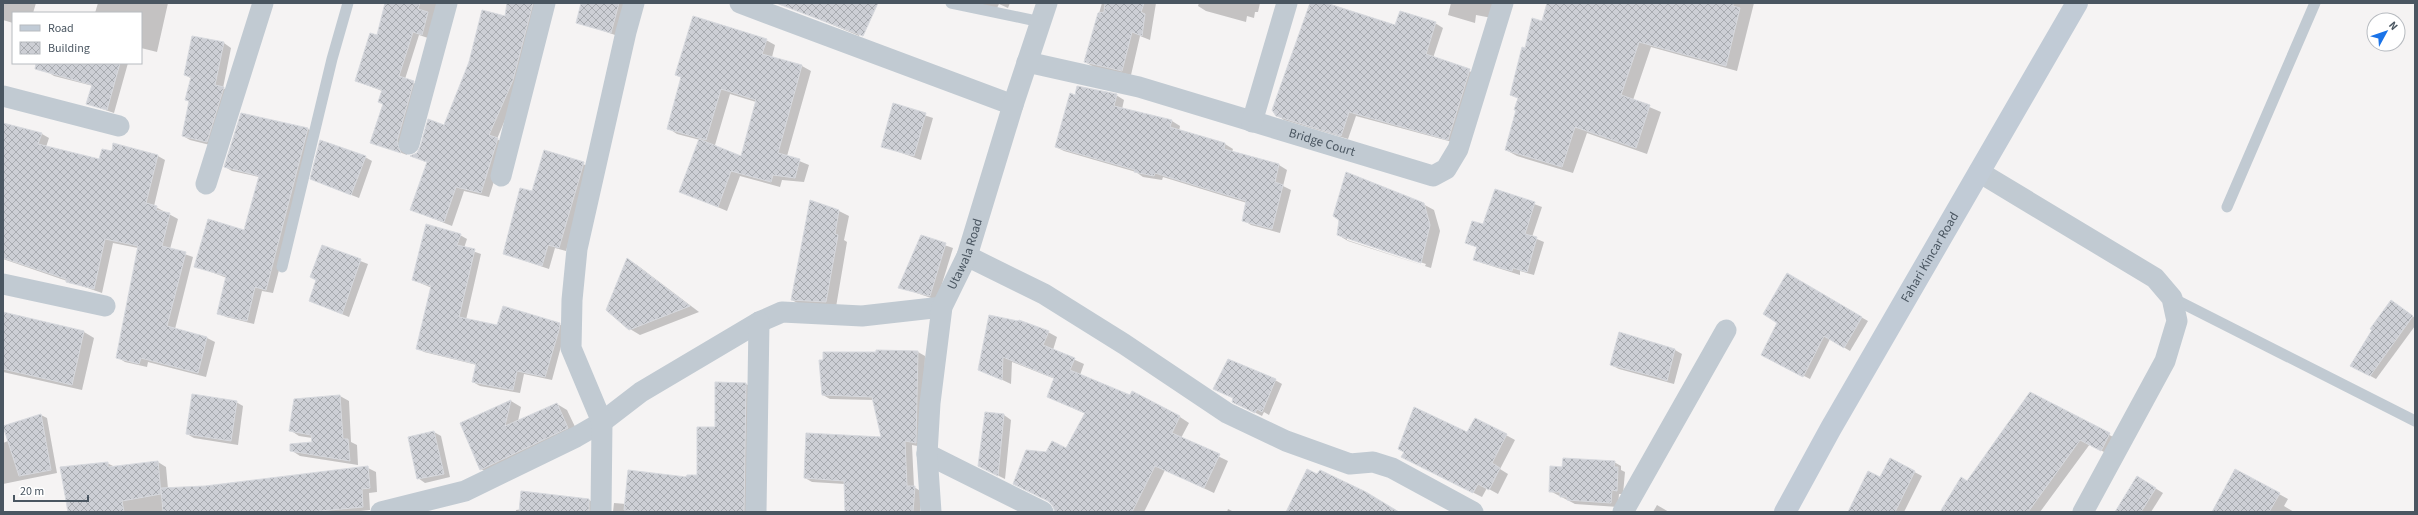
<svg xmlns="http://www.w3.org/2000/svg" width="2418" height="515" font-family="'Source Sans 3',sans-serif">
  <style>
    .shadow { fill: #0003; fill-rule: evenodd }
    .building { fill: url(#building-cross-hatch); stroke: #d7d9de }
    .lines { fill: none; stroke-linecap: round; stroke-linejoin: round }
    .lane { stroke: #c1cad2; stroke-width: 11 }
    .street { stroke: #c1cad2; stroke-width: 21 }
    .secondary { stroke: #c1cbd6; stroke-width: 22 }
    .labels { text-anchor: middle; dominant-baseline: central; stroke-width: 3.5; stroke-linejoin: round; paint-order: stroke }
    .street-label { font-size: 13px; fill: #4a5661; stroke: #fff }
  </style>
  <defs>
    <pattern id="building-cross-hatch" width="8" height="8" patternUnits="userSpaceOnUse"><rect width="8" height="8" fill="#cdcfd5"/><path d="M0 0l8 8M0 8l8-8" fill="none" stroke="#a8abb0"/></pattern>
  </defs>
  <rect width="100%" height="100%" fill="#f5f3f3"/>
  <!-- shadow -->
  <g class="shadow">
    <polygon points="3,3 36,3 33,13 13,13 13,23 3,20"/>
    <polygon points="98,3 168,3 157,52 141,48 141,13 95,13"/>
    <polygon points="386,3 437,3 428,38 419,35 405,79 420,86 404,145 407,155 372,142 384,104 382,91 356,81 378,36"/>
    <polygon points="508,3 543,3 519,86 497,139 506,144 489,197 464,191 452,226 411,210 428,163 412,156 418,154 444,126 506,17"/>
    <polygon points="582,3 627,3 618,36 577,22"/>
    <polygon points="806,3 871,3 859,36 802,12"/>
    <polygon points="974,3 1010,3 1008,8 999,4 997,8"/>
    <polygon points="1102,3 1156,3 1150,40 1140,36 1131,75 1094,67 1085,62"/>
    <polygon points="1199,3 1260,3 1258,12 1255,12 1254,18 1247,16 1246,22 1206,11 1198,6"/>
    <polygon points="1311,3 1327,3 1396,26 1435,23 1443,28 1433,58 1477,74 1456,143 1356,116 1348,139 1284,120 1277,115"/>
    <polygon points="1451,3 1496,3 1492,18 1476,15 1475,23 1448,15"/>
    <polygon points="1548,3 1754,3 1737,71 1651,47 1633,100 1661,112 1647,154 1587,133 1573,173 1517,156 1506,150 1517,110 1525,50 1543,22"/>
    <path d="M766,40L775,45L772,57L802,66L811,71L787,156L809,165L804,182L782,180L780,187L740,176L727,211L680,191L700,140L677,134L668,128L682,78L676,75ZM730,94L756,102L741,157L710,145H715Z"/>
    <polygon points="224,43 231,48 223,88 231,92 214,146 190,140 183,136 190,102 192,79 185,75"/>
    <polygon points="50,63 128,63 114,113 88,104 93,86 54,76 48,72"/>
    <polygon points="1116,95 1124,100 1122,109 1172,121 1180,126 1179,131 1225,144 1233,149 1232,152 1279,165 1287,170 1283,186 1291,190 1280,233 1251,225 1243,220 1247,203 1163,177 1162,180 1143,177 1136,172 1064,151 1056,147 1076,96"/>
    <polygon points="893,105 933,118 921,160 882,146"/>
    <polygon points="242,114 308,129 315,133 273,293 262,291 254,324 226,317 219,313 227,278 195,266 245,231 259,177 232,171 225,167"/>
    <polygon points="3,124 42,134 49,138 46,147 100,161 113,152 158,156 165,160 154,206 178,219 170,249 193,257 175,329 207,338 215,342 206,377 148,362 147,367 125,362 117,357 138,248 113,243 102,293 3,259"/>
    <polygon points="545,151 591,167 566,251 555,248 549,269 504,254 533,192"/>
    <polygon points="365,157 372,161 359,198 311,179"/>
    <polygon points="1496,190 1542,207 1532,237 1544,242 1534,275 1520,271 1520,275 1482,263 1475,259 1478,248 1467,243 1483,225"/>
    <path d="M1423,204L1434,210L1440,231L1431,268L1348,241L1338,235ZM1347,238L1426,264L1425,266L1347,240Z"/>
    <polygon points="839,211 849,216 844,240 847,242 836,307 801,305 792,300"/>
    <polygon points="460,235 467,239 464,248 481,254 466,320 498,326 559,324 566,328 552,380 524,374 520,393 480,386 473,382 477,365 424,352 417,348 432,288 413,280"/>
    <polygon points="921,237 953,248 937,300 899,287"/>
    <polygon points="322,246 368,264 349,317 310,301 317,280"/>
    <polygon points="627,259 637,265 699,312 640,335 630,329"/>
    <polygon points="1787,275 1868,321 1850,351 1830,339 1810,379 1769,358 1779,322"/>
    <polygon points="2397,305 2415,318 2415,326 2376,379 2352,366"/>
    <polygon points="3,313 84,332 94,338 82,390 3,372"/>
    <polygon points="1048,332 1057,337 1053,350 1084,364 1080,375 1130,396 1133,392 1180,417 1189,423 1181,438 1228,461 1214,493 1165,470 1144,512 1056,512 1050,502 1047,453 1067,449 1086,414 1048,397 1055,379 1012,362 1011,384 979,369"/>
    <polygon points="1675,350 1682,354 1674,384 1619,369 1611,365"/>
    <polygon points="918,352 925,356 923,447 912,445 914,487 922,492 920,512 846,512 845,484 812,482 805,478 882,438 874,400 830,399 823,395 824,353"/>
    <polygon points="1275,380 1282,384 1269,415 1264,412 1262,416 1240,405"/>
    <polygon points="746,384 755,389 753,512 613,512 614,503 626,504 687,478 698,477 716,428"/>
    <polygon points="2030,394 2119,440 2111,456 2090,444 2040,512 1941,512 1968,482"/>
    <polygon points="340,396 349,401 351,442 357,445 358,465 300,456 291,450 313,443 312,438 299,436 290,430"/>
    <polygon points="511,401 521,407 518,421 557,404 567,410 578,433 491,475 481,469 461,424"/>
    <polygon points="236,402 243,406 238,445 194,438 187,434"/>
    <polygon points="985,413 1004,415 1011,420 1005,479 987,470"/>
    <polygon points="41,415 47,418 57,473 3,484 3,443 8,441 3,427"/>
    <polygon points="434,432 441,436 450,477 425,483 418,478 409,438"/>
    <polygon points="1468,433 1506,435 1515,440 1500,469 1508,474 1498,494 1487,488 1482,497 1412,462"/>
    <polygon points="1890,459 1922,476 1904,512 1848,512 1869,472 1881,478"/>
    <polygon points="158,462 166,467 168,489 205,487 368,468 376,472 377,492 369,493 370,510 352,512 69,512 107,463 115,467"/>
    <polygon points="1614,462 1621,466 1621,470 1625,472 1623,494 1619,494 1618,507 1575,504 1550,491"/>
    <polygon points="2137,477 2163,493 2151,512 2116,512"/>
    <polygon points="2279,494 2288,499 2284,506 2294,512 2213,512"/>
    <polygon points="589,500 598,505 598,512 516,512 516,510"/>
    <polygon points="1657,505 1669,512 1653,512"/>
    <polygon points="1228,509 1234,512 1227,512"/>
  </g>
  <!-- building -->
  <g class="building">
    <polygon points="385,3 420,3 418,9 428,12 422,35 413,32 399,76 414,81 397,141 401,153 370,143 383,104 378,102 382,90 355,81 370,33 377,35"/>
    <polygon points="507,3 533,3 513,80 489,135 498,138 481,193 456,187 444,222 410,210 427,162 410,156 417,153 420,147 428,119 444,125 469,62 482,10 505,16"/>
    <polygon points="581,3 619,3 611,33 576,23"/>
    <polygon points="776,3 878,3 863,36"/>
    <polygon points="1105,3 1144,3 1141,12 1145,14 1142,36 1132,32 1122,71 1084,62 1098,13 1104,12"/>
    <polygon points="1310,3 1326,3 1395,25 1400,11 1436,22 1426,54 1470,69 1448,140 1349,112 1341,136 1276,116 1272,110"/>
    <polygon points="1547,3 1733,3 1733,6 1740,8 1726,66 1639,42 1621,95 1650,105 1636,148 1575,127 1562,167 1505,150 1516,110 1514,110 1518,98 1510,95 1522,47 1525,48 1532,18 1542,21"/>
    <polygon points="693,16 767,39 762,54 802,65 778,153 800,159 795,178 773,175 771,182 731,171 718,207 679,192 699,139 741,156 756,100 721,89 706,140 667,129 681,77 675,75"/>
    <polygon points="192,36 224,42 215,85 224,87 207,142 182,136 189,101 185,100 191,77 184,75"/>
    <polygon points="36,63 120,63 107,110 86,104 92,85 35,69"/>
    <polygon points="1077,86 1117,94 1114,106 1172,120 1170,127 1225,143 1224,149 1279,164 1275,182 1283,185 1272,229 1242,221 1246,201 1155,173 1154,176 1134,172 1135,170 1055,147 1070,93 1075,95"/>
    <polygon points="893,103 926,113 914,156 881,147"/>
    <polygon points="241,113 308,128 266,290 255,287 247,321 217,314 226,276 194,267 208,219 244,230 259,176 224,167"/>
    <polygon points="3,123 42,133 38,144 99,159 102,149 112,151 113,143 158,155 146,203 157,206 156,210 170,213 162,246 186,252 167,326 207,337 198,373 141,358 139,364 116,358 138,246 105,239 94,289 66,282 66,279 3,258"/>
    <polygon points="320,140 366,156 351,195 310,179"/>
    <polygon points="544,150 584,162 559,248 548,245 542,266 503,254 520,188 532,191"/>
    <polygon points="1346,172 1424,203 1430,225 1421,263 1337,235 1339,220 1333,216"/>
    <polygon points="1495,189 1535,202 1525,234 1537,237 1527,272 1513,268 1512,271 1473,260 1477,247 1465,243 1472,221 1483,224"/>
    <polygon points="810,200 839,210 835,234 838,235 826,302 791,300"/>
    <polygon points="426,224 461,234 457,245 475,249 459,317 497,325 503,306 560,323 559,330 545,377 517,371 513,390 472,382 476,364 416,349 431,286 412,280"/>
    <polygon points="921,235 946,243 930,296 898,288"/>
    <polygon points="322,245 361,259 342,314 309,301 316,280 310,277"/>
    <polygon points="627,258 690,306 629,330 606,310"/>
    <polygon points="1787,273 1862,317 1844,348 1824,336 1803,377 1761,355 1777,323 1763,314"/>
    <polygon points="2391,300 2413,316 2370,376 2350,366 2372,330 2370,329"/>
    <polygon points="3,312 84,331 72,385 3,369"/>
    <polygon points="989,315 1018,321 1019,320 1049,331 1043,345 1075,358 1070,370 1130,395 1132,391 1180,416 1172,433 1220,454 1204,488 1155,466 1132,512 1055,512 1053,506 1048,501 1013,484 1026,450 1046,452 1052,441 1066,448 1085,413 1047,397 1054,378 1003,357 1002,380 978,370"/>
    <polygon points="1619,332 1675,349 1667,381 1657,377 1610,365"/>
    <polygon points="876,350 918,351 916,443 905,441 907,486 915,486 913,512 845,512 844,481 804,478 806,433 881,437 872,397 822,395 819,360 823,360 823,352 876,352"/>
    <polygon points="1228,359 1276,379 1262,412 1257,409 1255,413 1232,402 1233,398 1213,389"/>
    <polygon points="715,382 746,383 744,512 645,512 624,510 628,470 686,477 687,475 697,475 697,427 715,427"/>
    <polygon points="2030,392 2110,433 2101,451 2080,440 2028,512 1940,512 1961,477 1967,481"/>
    <polygon points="192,394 237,401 231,441 186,434"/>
    <polygon points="340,395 343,439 348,439 350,461 290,451 290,444 312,442 311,435 289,431 294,399"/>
    <polygon points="511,400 505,426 557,403 568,428 480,470 460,423"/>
    <polygon points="1414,407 1467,432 1475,418 1507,434 1492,463 1500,468 1489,490 1478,484 1473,493 1401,457 1404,452 1398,449"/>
    <polygon points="985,412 1004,414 998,476 978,466"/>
    <polygon points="41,414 51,470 19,476 3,426"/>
    <polygon points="434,431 444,474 417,479 408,437"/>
    <polygon points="1563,458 1615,461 1614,467 1618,467 1617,491 1612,490 1611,503 1567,500 1567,497 1560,497 1560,492 1549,492 1550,466 1562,467"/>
    <polygon points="1890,458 1915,471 1895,512 1848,512 1868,471 1880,477"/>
    <polygon points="158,461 161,494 122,501 124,512 68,512 60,467 108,462 108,467"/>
    <polygon points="368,466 370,488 362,489 363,507 309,512 163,512 161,488 205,486"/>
    <polygon points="1307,469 1317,474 1320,470 1366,492 1399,512 1286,512"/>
    <polygon points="2235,469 2280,493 2269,512 2212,512"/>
    <polygon points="2137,476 2156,488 2141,512 2115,512"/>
    <polygon points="521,491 589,499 589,512 519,512"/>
  </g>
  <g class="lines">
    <!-- lane -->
    <g class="lane">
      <polyline points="951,3 1041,22"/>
      <polyline points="2227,207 2315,3"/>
      <polyline points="282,267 332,59 348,3"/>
      <polyline points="2172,298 2415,421"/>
    </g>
    <!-- street -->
    <g class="street">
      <polyline points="740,3 1013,105"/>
      <path id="s1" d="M1027,62L1139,87L1433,176L1446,169L1458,149L1503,3"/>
      <polyline points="3,96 119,126"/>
      <polyline points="1252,122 1287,3"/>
      <polyline points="409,144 447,3"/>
      <polyline points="1979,172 2155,278 2172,298 2177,321 2165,361 2083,512"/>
      <polyline points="501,176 545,3"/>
      <polyline points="206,184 263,3"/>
      <polyline points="967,256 1044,294 1124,344 1227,413 1286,441 1350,464 1373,462 1392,468 1473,512"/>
      <polyline points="3,284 105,306"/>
      <polyline points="927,454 1043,512"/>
      <polyline points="381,512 465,491 576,437 602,422 641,392 759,322 782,312 862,316 942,307"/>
      <polyline points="601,512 602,422 571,348 572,300 577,249 626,32 634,3"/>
      <polyline points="756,512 759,322"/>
      <path id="s2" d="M931,512L927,454L930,403L942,307L967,256L1013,105L1047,3"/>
      <polyline points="1623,512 1726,330"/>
    </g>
    <!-- secondary -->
    <path class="secondary" id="s3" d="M1785,512L1831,428L2077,3"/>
  </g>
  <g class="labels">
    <!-- street labels -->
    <g class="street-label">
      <text stroke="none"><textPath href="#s1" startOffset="306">Bridge Court</textPath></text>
      <text stroke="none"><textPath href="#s2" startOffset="264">Utawala Road</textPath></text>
      <text stroke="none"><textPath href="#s3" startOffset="293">Fahari Kincar Road</textPath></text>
    </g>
  </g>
  <!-- border -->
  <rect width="2418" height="515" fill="none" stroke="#4a5661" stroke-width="8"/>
  <!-- legend -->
  <rect x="12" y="12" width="130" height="52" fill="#ffffff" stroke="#b7bbc0"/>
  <rect x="20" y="25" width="20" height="6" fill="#c1cbd6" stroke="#b7bbc0"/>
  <text x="48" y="32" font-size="12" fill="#4a5661">Road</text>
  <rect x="20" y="42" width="20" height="12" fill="url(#building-cross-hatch)" stroke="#b7bbc0"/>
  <text x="48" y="52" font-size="12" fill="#4a5661">Building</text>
  <!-- north arrow -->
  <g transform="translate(2386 32) rotate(50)"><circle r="19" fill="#ffffff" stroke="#b7bbc0"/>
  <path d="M0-3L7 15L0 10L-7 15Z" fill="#1a73e8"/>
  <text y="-6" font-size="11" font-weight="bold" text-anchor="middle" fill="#4a5661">N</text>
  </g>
  <!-- scale -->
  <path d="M14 495v6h74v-6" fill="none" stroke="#4a5661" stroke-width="2"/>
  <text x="20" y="495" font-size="12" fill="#4a5661" stroke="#ffffff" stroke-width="3" paint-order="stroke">20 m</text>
</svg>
